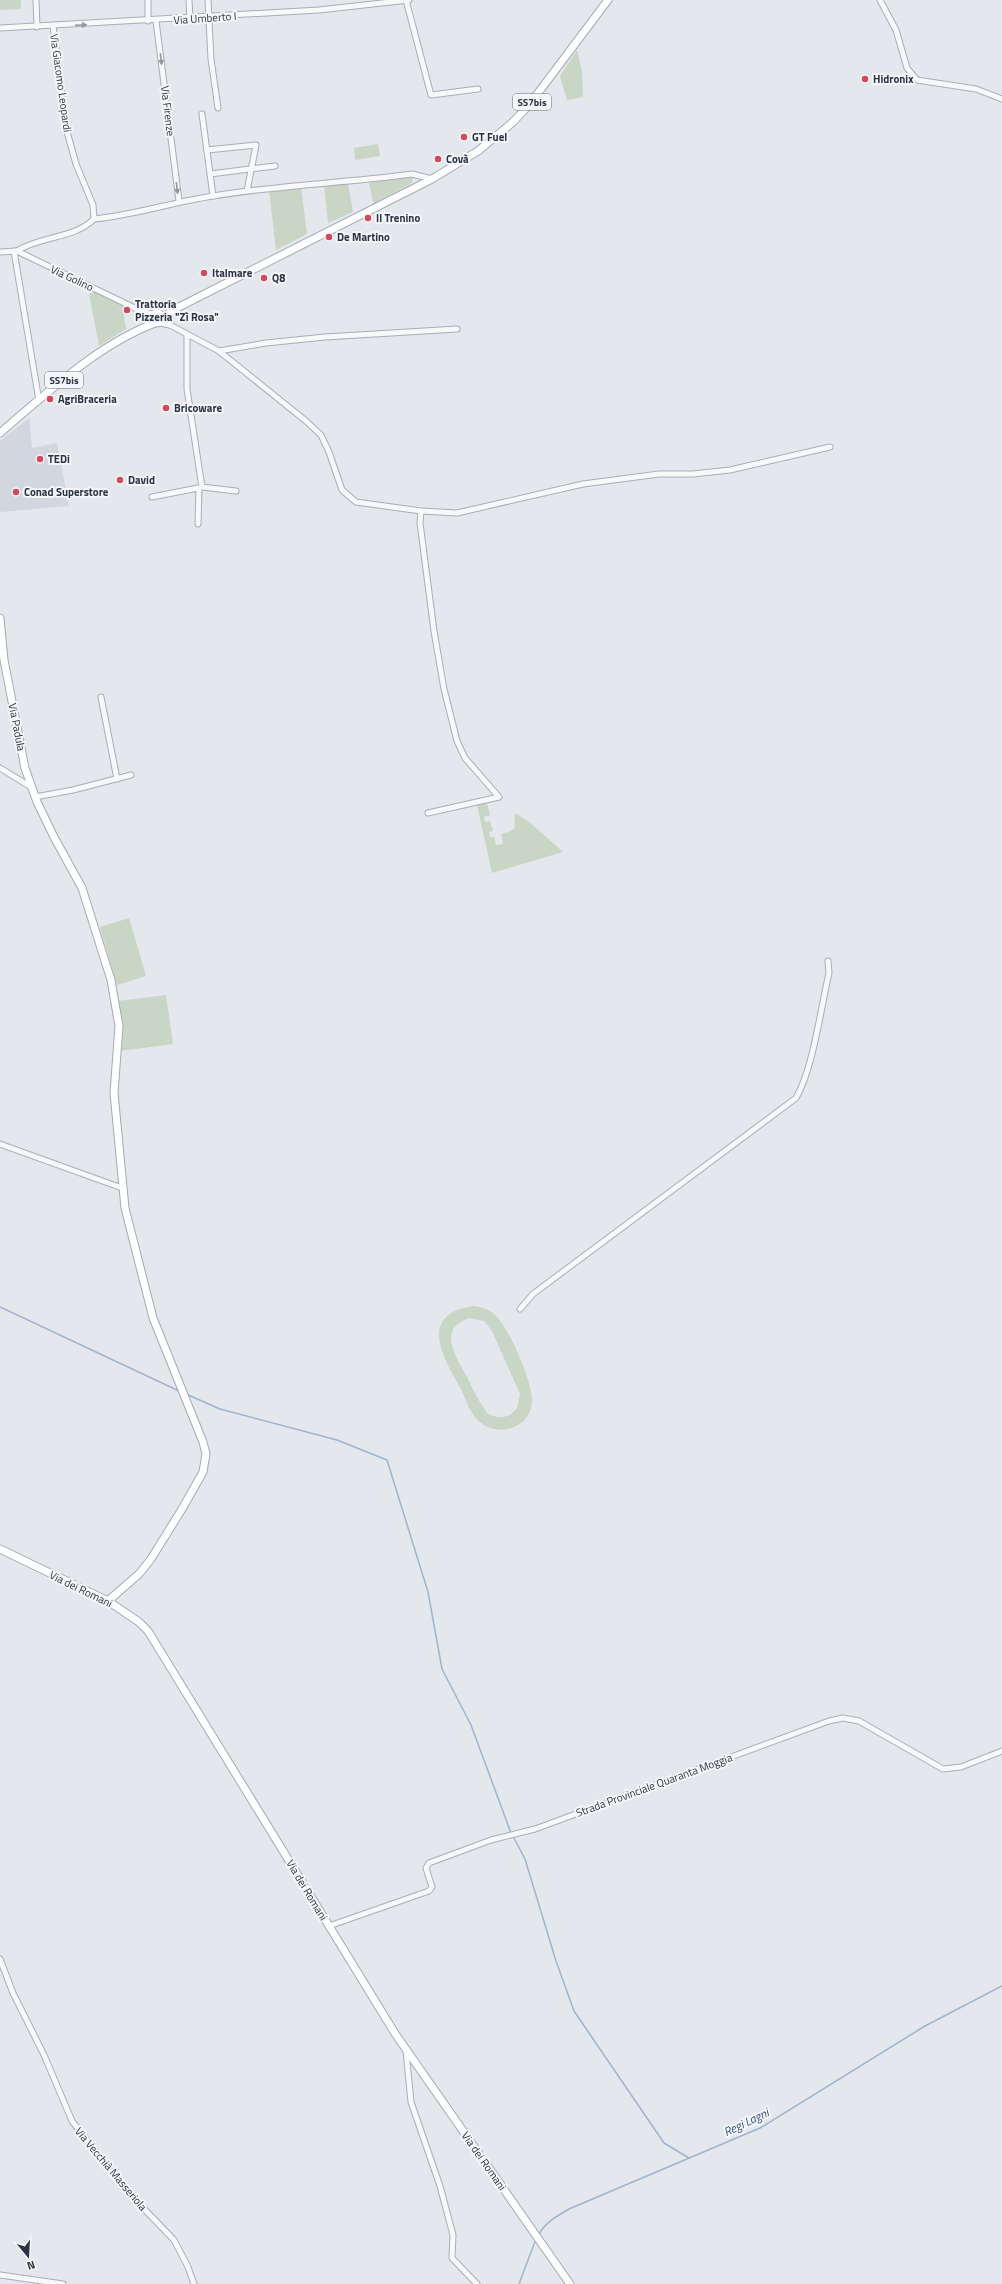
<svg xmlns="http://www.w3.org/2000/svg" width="1002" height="2284" font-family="'Titillium Web',sans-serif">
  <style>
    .built { fill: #d2d6de }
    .green { fill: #c9d6c5; fill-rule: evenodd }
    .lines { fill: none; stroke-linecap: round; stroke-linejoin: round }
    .stream { stroke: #9fb4cc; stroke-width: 1.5 }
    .minor-casing { stroke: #a9aeb7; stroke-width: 7 }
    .major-casing { stroke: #a3abb8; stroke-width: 9 }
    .minor { stroke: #f7f8fa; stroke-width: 5 }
    .major { stroke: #fff; stroke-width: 7 }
    .oneway { fill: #9196a0 }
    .poi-dot { fill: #d1495b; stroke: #f4f6f9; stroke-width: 1.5 }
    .labels { text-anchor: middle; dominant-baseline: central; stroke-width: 4; stroke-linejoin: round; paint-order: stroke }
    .shield { fill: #f4f6f9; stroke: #676e7b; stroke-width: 1 }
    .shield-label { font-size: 10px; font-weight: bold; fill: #2b3445 }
    .street-label { font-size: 11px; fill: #2b3445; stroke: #f4f6f9 }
    .poi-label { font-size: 11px; font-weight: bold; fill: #2b3445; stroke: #f4f6f9; text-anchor: start }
    .water-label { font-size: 12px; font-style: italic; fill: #34527a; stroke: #f4f6f9 }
  </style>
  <rect width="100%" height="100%" fill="#e4e7ec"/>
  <!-- built -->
  <polygon class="built" points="29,418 32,448 57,443 69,506 0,512 0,441"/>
  <!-- green -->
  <g class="green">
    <polygon points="0,0 21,0 21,9 0,10"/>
    <polygon points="577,50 582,71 583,97 567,100 560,76"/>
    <polygon points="378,144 380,156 355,160 354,148"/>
    <polygon points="410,176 413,178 412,183 375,203 373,202 369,182"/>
    <polygon points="348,183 353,212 328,223 324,185"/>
    <polygon points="301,187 307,234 276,250 269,190"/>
    <polygon points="94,289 122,303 126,329 99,346 89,293 92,293"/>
    <path d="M487,803L490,815L484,817L485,822L490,821L493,831L489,832L490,837H494L496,845L503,844L501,834C522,829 512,826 515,813L528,821L563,852L492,873L477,805Z"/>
    <polygon points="129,918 146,976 117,985 100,927"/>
    <polygon points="166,995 173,1044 120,1051 122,1026 118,1001"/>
    <path d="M474,1306C482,1307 489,1309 495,1315C509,1327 534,1385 532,1403C531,1412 526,1421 518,1425C506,1432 491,1431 481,1423C471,1416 466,1400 461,1389C444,1359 416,1314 474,1306ZM470,1318L484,1321L492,1331L520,1394L517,1408C510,1418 498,1420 487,1413C479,1402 473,1389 467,1377C456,1357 436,1328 470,1318Z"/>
  </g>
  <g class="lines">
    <!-- stream -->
    <g class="stream">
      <polyline points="0,1307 179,1391"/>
      <polyline points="186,1394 220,1409 337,1440 387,1460 428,1592 442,1669 471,1725 511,1833"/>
      <polyline points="513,1836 525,1859 556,1961 574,2011 664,2143 689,2158"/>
      <path d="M539,2234C546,2222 557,2216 569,2209L760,2128L925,2026L1002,1986"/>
      <polyline points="519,2284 536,2239"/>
    </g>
    <defs>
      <g id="minor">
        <polyline points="36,0 37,27"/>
        <polyline points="148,0 148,21"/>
        <polyline points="189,0 190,19"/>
        <polyline points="208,0 211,59 218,108"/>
        <polyline points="406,0 431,95 478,89"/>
        <polyline points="880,0 896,30 907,68 917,80 976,89 1002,99"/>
        <polyline points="156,21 179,201"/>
        <polyline points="0,28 319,10 409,0"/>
        <polyline points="202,114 213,196"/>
        <polyline points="207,150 256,145 247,191"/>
        <polyline points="210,174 275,166"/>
        <path d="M94,219C135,215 173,202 213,196C279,185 346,183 412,174L432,179"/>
        <polyline points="14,251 39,401"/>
        <path d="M17,251C40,236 74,239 94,219L93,205L76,164L66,128L53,26"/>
        <polyline points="0,252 17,251 143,312 155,314"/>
        <polyline points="144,312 152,318"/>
        <polyline points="159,323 170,325 219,351 306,421 321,435 329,452 342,490 356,502 421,511 457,513 583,484 659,474 693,474 730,470 830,447"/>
        <polyline points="170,325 171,312"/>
        <polyline points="187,334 187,389 202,487 236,491"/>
        <polyline points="219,351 266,343 325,337 457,329"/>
        <polyline points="152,497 198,488"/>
        <polyline points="421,511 420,523 434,631 444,689 457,741 465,758 499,797 428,813"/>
        <polyline points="198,524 199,488"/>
        <polyline points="101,697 117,779"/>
        <polyline points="0,768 31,787"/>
        <polyline points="35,797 73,790 131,775"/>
        <polyline points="0,1144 122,1188"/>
        <path d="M520,1309L533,1294L796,1098C813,1069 821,1007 829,973L828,961"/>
        <polyline points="329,1926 429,1891 432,1887 426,1868 429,1863 491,1840 535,1829 829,1721 843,1718 859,1721 943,1769 961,1767 1002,1751"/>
        <polyline points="0,1959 13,1993 44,2055 72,2121 124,2188 174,2240 188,2267 194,2284"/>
        <polyline points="406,2051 411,2102 440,2186 453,2235 452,2258 477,2284"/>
        <polyline points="0,2275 63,2284"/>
      </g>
      <g id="major">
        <circle cx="157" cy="318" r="5"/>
        <polyline points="162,318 175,309 432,179 478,151 513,122 529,105 608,0"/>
        <path d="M0,433C47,393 97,345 155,323"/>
        <polyline points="0,618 4,660 25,768 37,802 54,837 82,888 111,980 119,1026 114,1093 125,1208 153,1318 203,1442 206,1454 203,1472 182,1509 151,1559 139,1574 108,1601"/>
        <polyline points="0,1549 108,1601 139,1622 148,1631 396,2035 570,2284"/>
      </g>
    </defs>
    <!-- minor casing -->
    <use href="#minor" class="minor-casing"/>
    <!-- major casing -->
    <use href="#major" class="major-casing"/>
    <!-- minor -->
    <use href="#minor" class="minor"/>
    <!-- major -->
    <use href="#major" class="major"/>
  </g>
  <!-- one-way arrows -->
  <defs><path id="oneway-solid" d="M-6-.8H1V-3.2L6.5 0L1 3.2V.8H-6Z"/></defs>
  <g class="oneway">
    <use href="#oneway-solid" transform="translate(81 25) rotate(-3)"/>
    <use href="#oneway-solid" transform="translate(161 59) rotate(83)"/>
    <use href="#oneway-solid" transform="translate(177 188) rotate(83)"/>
  </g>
  <!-- markers -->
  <g class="poi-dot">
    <circle cx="865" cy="79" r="4"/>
    <circle cx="464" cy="137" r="4"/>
    <circle cx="438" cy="159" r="4"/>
    <circle cx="368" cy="218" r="4"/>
    <circle cx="329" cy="237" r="4"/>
    <circle cx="204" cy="273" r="4"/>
    <circle cx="264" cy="278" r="4"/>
    <circle cx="127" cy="310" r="4"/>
    <circle cx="50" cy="399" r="4"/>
    <circle cx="166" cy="408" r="4"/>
    <circle cx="40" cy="459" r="4"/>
    <circle cx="120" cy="480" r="4"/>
    <circle cx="16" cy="492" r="4"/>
  </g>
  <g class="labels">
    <!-- shield labels -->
    <g class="shield">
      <rect x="513" y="94" width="38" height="16" rx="3"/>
      <rect x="45" y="372" width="38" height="16" rx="3"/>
    </g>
    <g class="shield-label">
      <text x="532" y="102">SS7bis</text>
      <text x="64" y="380">SS7bis</text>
    </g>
    <!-- street labels -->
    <g class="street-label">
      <text transform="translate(205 18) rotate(-4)">Via Umberto I</text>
      <text transform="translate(61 83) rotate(82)">Via Giacomo Leopardi</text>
      <text transform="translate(168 111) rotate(83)">Via Firenze</text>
      <text transform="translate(72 278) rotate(25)">Via Golino</text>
      <text transform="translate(17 727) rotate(79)">Via Padula</text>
      <text transform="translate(81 1589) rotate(26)">Via dei Romani</text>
      <text transform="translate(654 1785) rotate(-20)">Strada Provinciale Quaranta Moggia</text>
      <text transform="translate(307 1890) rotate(59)">Via dei Romani</text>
      <text transform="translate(484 2161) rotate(55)">Via dei Romani</text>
      <text transform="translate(111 2169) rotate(50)">Via Vecchià Masseriola</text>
    </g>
    <!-- poi labels -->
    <g class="poi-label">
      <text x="873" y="79">Hidronix</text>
      <text x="472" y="137">GT Fuel</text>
      <text x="446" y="159">Covà</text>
      <text x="376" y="218">Il Trenino</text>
      <text x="337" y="237">De Martino</text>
      <text x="212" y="273">Italmare</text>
      <text x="272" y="278">Q8</text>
      <text x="135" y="304">Trattoria<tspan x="135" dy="13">Pizzeria "Zì Rosa"</tspan></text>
      <text x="58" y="399">AgriBraceria</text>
      <text x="174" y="408">Bricoware</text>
      <text x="48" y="459">TEDi</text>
      <text x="128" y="480">David</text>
      <text x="24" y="492">Conad Superstore</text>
    </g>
    <!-- water labels -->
    <g class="water-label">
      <text transform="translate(746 2122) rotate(-26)">Regi Lagni</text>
    </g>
  </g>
  <!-- north arrow -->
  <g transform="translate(28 2256) rotate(162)" stroke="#f4f6f9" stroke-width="3" paint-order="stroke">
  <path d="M0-3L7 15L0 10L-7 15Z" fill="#2b3445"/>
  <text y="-6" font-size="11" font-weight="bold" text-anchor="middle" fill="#2b3445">N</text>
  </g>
</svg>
